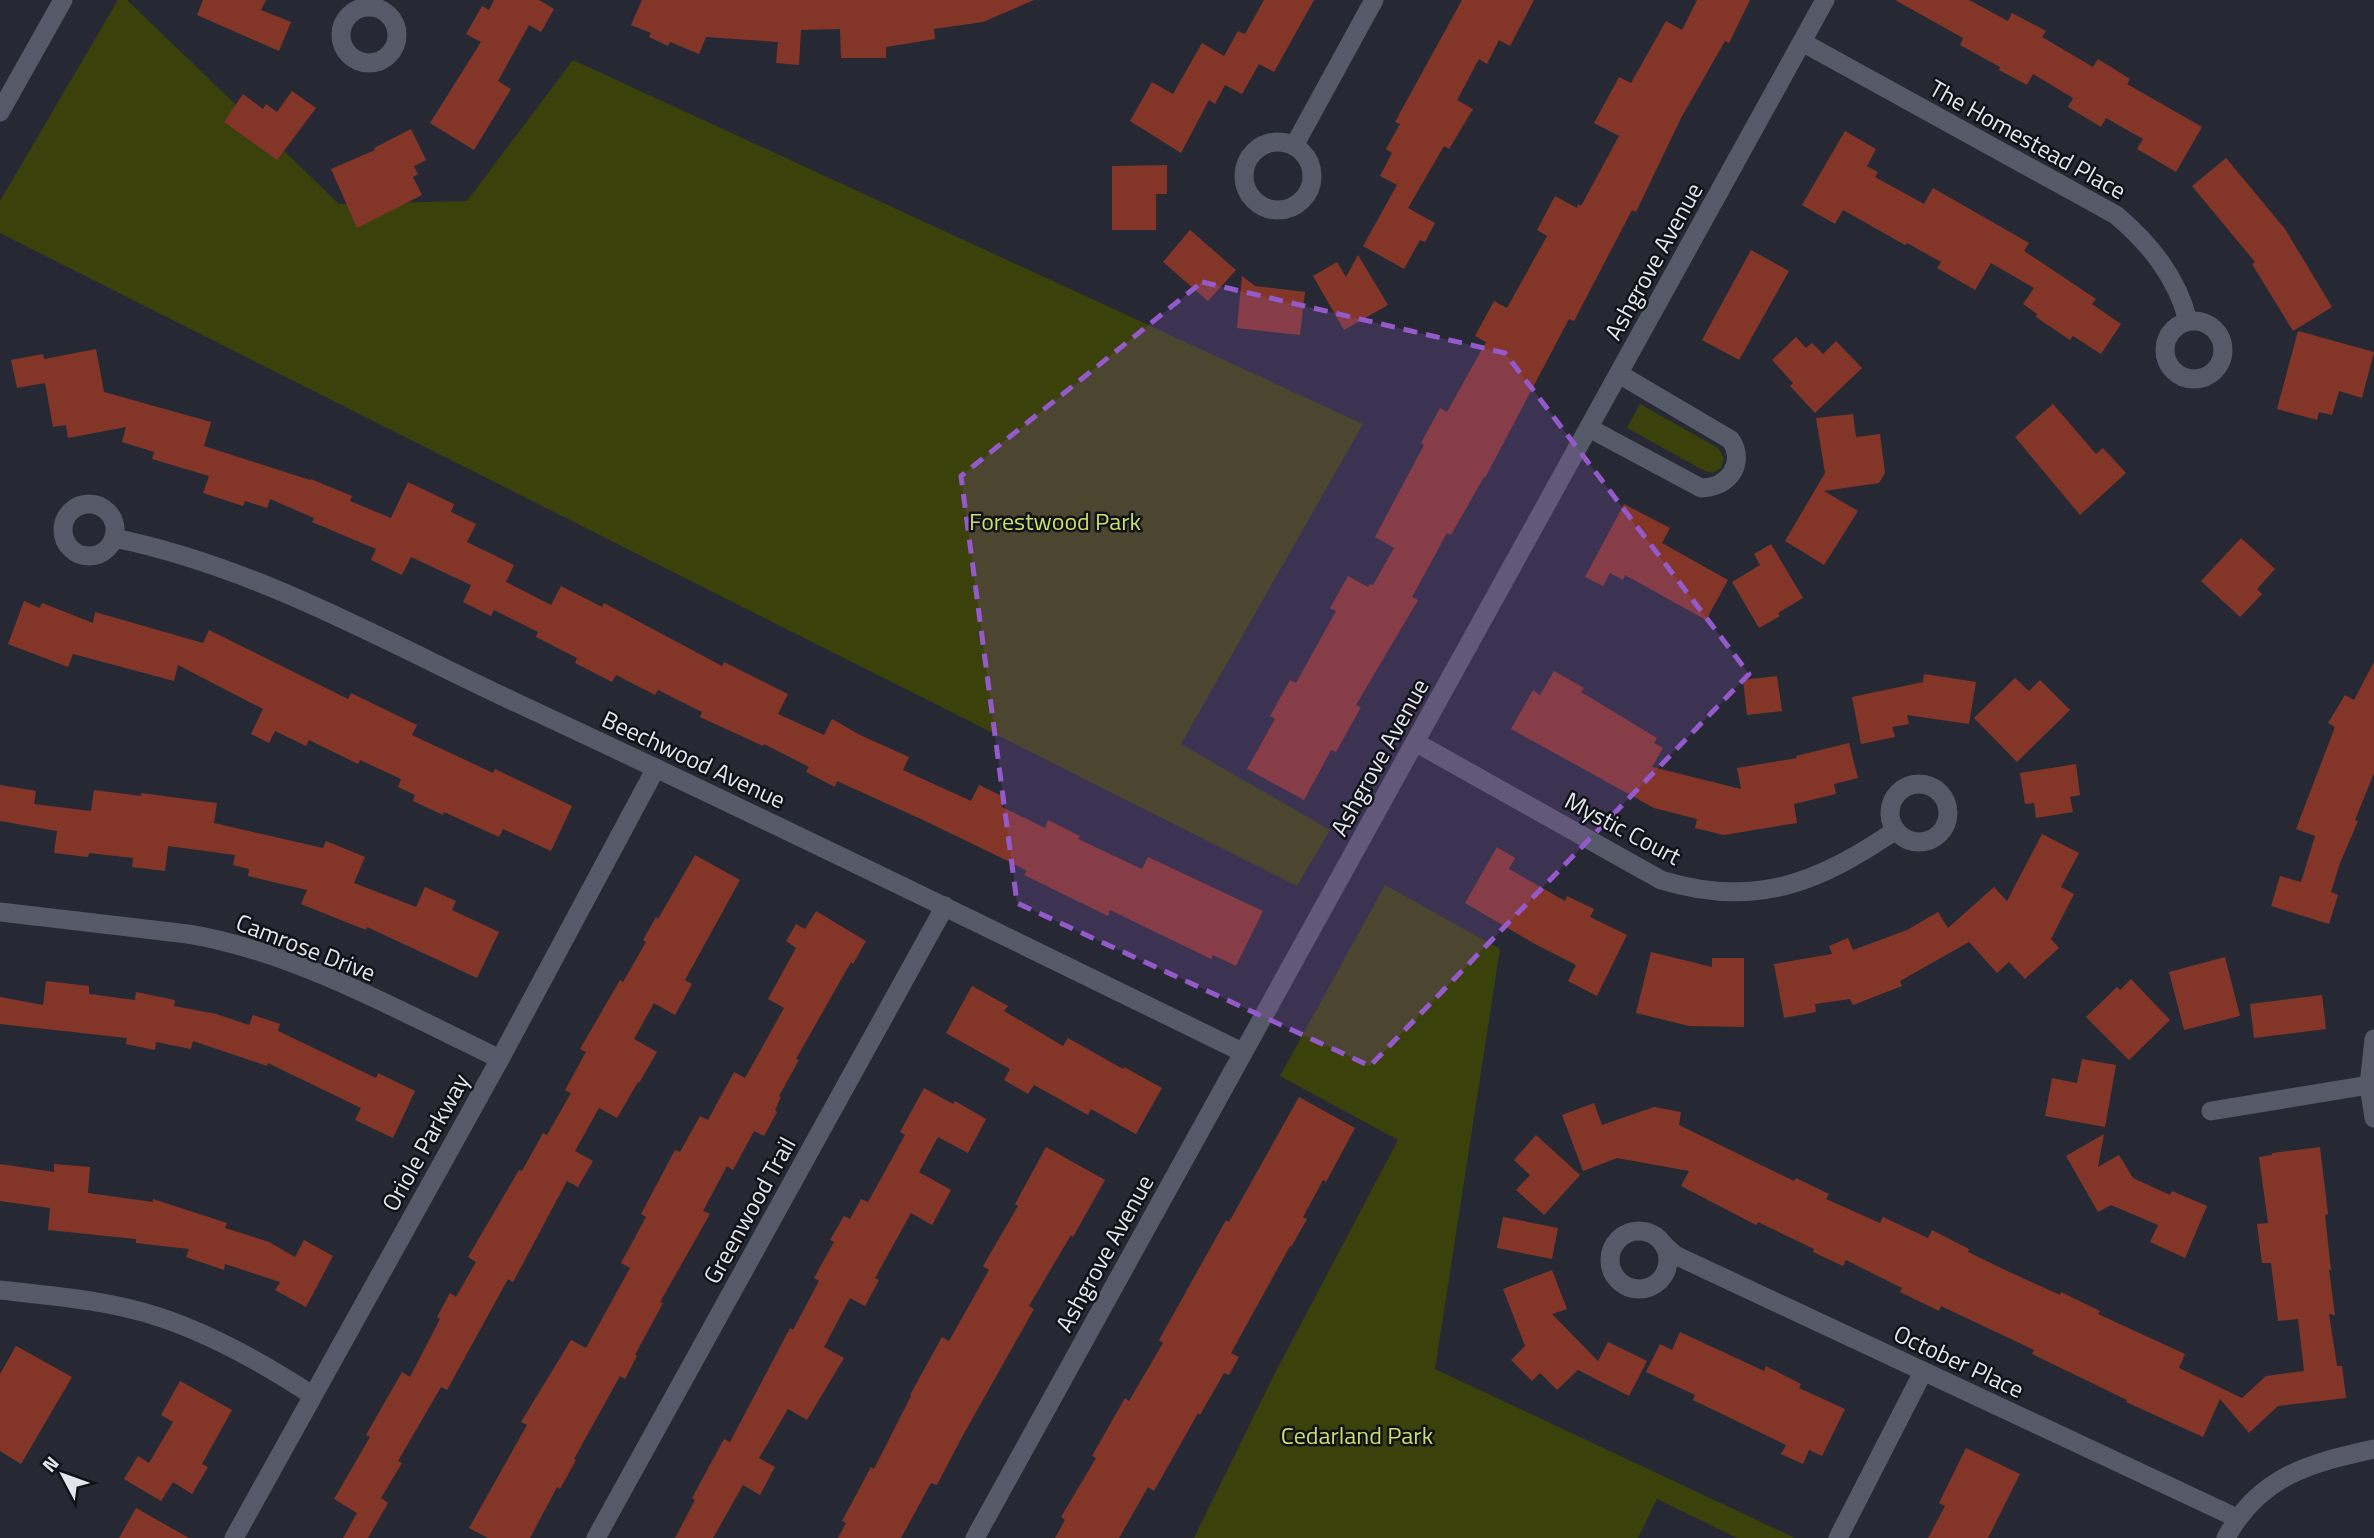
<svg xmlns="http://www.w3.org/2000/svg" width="2374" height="1538" font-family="'Titillium Web',sans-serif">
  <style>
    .green { fill: #3a410b }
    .building { fill: #833628 }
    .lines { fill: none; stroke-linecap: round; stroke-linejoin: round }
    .minor { stroke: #565967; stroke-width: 19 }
    .secondary { stroke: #565967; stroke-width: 19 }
    .marked { fill: #955aca; fill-opacity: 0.2; stroke: #955aca; stroke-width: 5; stroke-dasharray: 14 9; stroke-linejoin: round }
    .labels { text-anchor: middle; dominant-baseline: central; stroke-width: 5; stroke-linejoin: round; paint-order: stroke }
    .street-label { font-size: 24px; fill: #e3e5ed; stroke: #101217 }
    .park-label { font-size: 24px; fill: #cdde6d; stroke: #101217 }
  </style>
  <rect width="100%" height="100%" fill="#262934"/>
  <!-- green -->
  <g class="green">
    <polygon points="118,0 127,0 339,204 467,201 573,60 1363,424 1181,744 1330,830 1297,886 0,233 0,201"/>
    <polygon points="1640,404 1718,448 1724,458 1721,468 1712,473 1703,470 1627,428"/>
    <polygon points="1385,885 1500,949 1435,1369 1795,1538 1737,1538 1657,1499 1638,1538 1194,1538 1273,1377 1398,1140 1280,1076"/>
  </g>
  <!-- building -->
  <g class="building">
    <polygon points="203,0 266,0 261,10 291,22 279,51 197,15"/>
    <polygon points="494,0 539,0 554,9 541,32 529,25 498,81 511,89 474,150 430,123 481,42 466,34 482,6 489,10"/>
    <polygon points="642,0 1034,0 983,22 934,29 935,39 886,47 886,58 841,58 840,29 801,30 799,65 776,63 778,42 706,37 699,54 670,42 668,46 649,37 651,33 631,25"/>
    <polygon points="1264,0 1314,0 1274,72 1259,64 1242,94 1225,85 1215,104 1209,100 1181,153 1130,121 1152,82 1173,94 1202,43 1224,56 1238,31 1245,34"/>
    <polygon points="1462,0 1534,0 1510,46 1499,40 1487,64 1479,59 1457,100 1473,109 1449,149 1444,146 1408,208 1435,223 1425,242 1420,240 1404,269 1363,246 1397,185 1380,176 1392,153 1386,149 1400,124 1395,122"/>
    <polygon points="1697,0 1750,0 1729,43 1725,41 1681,118 1636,212 1632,210 1574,321 1569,319 1485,478 1484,477 1451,535 1447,533 1412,597 1418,600 1356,705 1361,707 1336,752 1331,750 1304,800 1247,769 1275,719 1270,716 1290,680 1296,683 1336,611 1330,608 1348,576 1368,587 1370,584 1373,585 1394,548 1375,537 1424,445 1421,443 1440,408 1447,412 1486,342 1475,336 1494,301 1507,308 1547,236 1537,230 1555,196 1577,208 1578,204 1581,206 1619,136 1594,123 1619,77 1631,83 1666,21 1682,30"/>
    <polygon points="1895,0 1969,0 2008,21 2012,13 2046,31 2042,37 2093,67 2098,59 2130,79 2127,84 2202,127 2176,172 2137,149 2143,139 2106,118 2101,127 2068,107 2073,98 2033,74 2027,85 1999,70 2000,67 1960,45 1963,38"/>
    <polygon points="292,91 316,108 277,160 224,122 243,94 263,109 266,104 277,112"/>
    <polygon points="411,129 426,160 414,166 418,174 413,177 422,195 357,228 331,169 375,150 374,148"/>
    <polygon points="1845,131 1876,149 1867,166 1878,172 1875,177 1924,204 1933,188 2029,243 2024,251 2096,299 2092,304 2121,324 2101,354 2073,336 2070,340 2036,317 2037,314 2023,304 2034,288 1991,263 1975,290 1937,268 1941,262 1907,243 1905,245 1843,210 1835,224 1802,205"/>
    <polygon points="2226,158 2285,229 2332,307 2293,331 2252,264 2255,262 2192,186"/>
    <polygon points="1167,165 1167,194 1156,194 1156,230 1112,230 1112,166"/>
    <polygon points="1190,230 1236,270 1208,301 1163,262"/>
    <polygon points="1751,250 1789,271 1739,360 1702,340"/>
    <polygon points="1358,255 1388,305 1344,330 1313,276 1337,262 1346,277"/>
    <polygon points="1242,276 1255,286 1305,292 1300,335 1237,328"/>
    <polygon points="2298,331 2374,352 2362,398 2339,391 2332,415 2319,412 2317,420 2277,409"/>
    <polygon points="1796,337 1806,348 1812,343 1823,354 1836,341 1862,368 1815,413 1790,386 1793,383 1772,360"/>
    <polygon points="96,349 104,392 211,422 204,446 310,480 311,479 352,496 350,501 391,518 408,482 454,504 451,512 476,524 467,542 514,565 506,582 551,605 561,586 602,607 604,603 722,666 724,662 788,694 778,714 824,735 832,719 860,735 909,757 903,770 971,801 979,785 1006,798 1002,807 1045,828 1048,820 1080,836 1078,839 1142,869 1148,857 1263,911 1236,966 1213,955 1211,959 1110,910 1108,916 1024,875 1027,871 1008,861 923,820 837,781 835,787 806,772 809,767 764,744 763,746 700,717 702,712 658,690 655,695 616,675 612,682 575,663 577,658 536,637 538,632 494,610 491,616 463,602 471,585 411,557 402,575 371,560 376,549 312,522 314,518 270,499 267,508 245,501 243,506 203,493 209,476 152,459 154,452 122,442 126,427 68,438 66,425 53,427 45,383 17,388 11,360 43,354 44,359"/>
    <polygon points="2053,404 2096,454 2103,448 2126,473 2080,515 2015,437"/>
    <polygon points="1853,414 1856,437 1880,434 1885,473 1879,483 1824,491 1858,511 1824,565 1785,541 1825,473 1816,418"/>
    <polygon points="1624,504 1670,528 1662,543 1728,580 1706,620 1625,575 1623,580 1610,573 1603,586 1585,577"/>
    <polygon points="2241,538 2275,569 2257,589 2262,594 2240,617 2201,581"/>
    <polygon points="1771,544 1803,598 1778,613 1780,616 1759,628 1732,582 1760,565 1754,554"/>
    <polygon points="24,601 40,608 42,603 93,623 95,612 203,643 209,630 348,699 351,693 417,725 412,735 493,773 495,769 572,806 551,851 503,829 499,837 444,812 443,815 413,801 415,795 398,787 401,779 360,760 358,764 309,740 306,746 275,731 269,743 251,734 263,709 178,665 174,681 73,654 68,667 8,644"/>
    <polygon points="2374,662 2374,773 2355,820 2358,821 2340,863 2331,892 2338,895 2329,924 2271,906 2280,876 2301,882 2315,836 2296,829 2335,727 2328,723 2345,695 2354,700"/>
    <polygon points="1554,671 1584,688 1581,692 1657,738 1654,743 1663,748 1652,767 1741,789 1737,768 1797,758 1796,756 1849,743 1858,778 1834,784 1836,794 1794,804 1797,823 1724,835 1695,828 1697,819 1654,808 1511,729 1533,690 1540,695"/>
    <polygon points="1924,674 1976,682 1969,724 1907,715 1909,724 1892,727 1895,737 1861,744 1852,697 1923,682"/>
    <polygon points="1777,676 1782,711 1747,715 1743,680"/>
    <polygon points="2015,678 2029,691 2040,680 2070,710 2017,762 1974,718"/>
    <polygon points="2076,764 2080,795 2070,797 2073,812 2036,818 2034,803 2025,804 2020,773"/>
    <polygon points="0,785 36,791 34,804 91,811 94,790 141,796 141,793 217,803 214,823 323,848 326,841 365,857 354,883 416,907 425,887 456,901 452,910 499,932 477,978 367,927 366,930 301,904 307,890 248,876 249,869 233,865 235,855 168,846 165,871 132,867 133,858 89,853 88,857 54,853 57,831 0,821"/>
    <polygon points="2042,834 2079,853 2061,887 2074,894 2051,939 2059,948 2025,979 2009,962 1997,973 1969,942 1900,981 1902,986 1853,1005 1850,999 1815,1004 1816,1012 1784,1018 1774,964 1832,954 1829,946 1848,938 1853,950 1907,930 1938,912 1948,928 1994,887 2007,901"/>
    <polygon points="1497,847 1515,858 1509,869 1565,901 1567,896 1594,909 1590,917 1627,935 1597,996 1568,981 1576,965 1535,944 1465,903"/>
    <polygon points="695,855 740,880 685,980 692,984 675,1015 654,1003 634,1039 657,1052 639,1083 638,1082 617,1118 599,1108 575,1151 593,1161 578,1187 567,1181 513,1282 508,1279 447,1390 441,1387 398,1461 402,1463 381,1498 388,1503 368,1538 343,1538 357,1513 334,1499 370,1437 366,1435 402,1372 410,1377 440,1319 437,1317 450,1293 456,1297 476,1262 468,1257 519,1170 522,1171 543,1133 547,1135 571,1093 565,1090 586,1052 580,1049 620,980 623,982 646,942 643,940 656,917 658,919"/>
    <polygon points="816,911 866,941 853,964 851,962 796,1059 799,1060 779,1096 781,1097 775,1110 777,1112 764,1136 754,1131 733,1170 727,1166 703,1211 710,1214 660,1302 663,1303 635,1355 637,1356 625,1379 620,1376 574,1459 576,1460 560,1489 557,1487 530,1538 488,1538 469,1528 527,1425 521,1422 571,1340 586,1348 630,1268 621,1263 646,1217 641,1214 675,1150 680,1152 700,1116 708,1120 734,1072 745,1078 784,1008 768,999 796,948 786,941 796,924 805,929"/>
    <polygon points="1651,952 1712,967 1712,958 1744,958 1744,1027 1689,1026 1636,1013"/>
    <polygon points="2225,957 2240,1016 2184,1030 2169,972"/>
    <polygon points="2131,979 2170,1020 2129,1060 2086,1017 2117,987 2120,990"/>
    <polygon points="46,981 89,986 89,994 135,1000 136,992 175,1000 174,1006 216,1014 249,1025 253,1015 280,1024 278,1031 376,1078 378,1073 415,1091 393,1138 355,1120 361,1108 268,1063 267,1066 193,1041 191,1049 156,1042 155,1050 126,1044 127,1038 0,1024 0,997 43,1005"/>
    <polygon points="972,986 1008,1006 1004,1011 1063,1046 1068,1038 1123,1069 1124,1067 1162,1088 1136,1134 1091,1109 1088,1115 1034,1085 1028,1094 1004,1080 1010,1069 946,1033"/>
    <polygon points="2322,995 2326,1029 2254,1038 2250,1004"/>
    <polygon points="2082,1059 2116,1065 2105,1127 2045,1116 2052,1078 2077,1083"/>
    <polygon points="924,1088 953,1104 955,1101 986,1119 968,1153 938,1137 919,1172 951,1190 932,1225 911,1213 875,1278 879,1280 865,1306 850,1298 824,1347 844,1358 807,1420 788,1409 759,1458 775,1467 760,1495 743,1485 713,1538 675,1538 695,1500 692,1498 724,1439 730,1442 790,1328 793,1330 819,1281 814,1278 834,1242 830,1240 844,1216 850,1219 861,1199 868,1202 905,1135 900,1132"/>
    <polygon points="1299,1097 1355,1128 1326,1182 1323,1180 1303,1217 1307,1219 1291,1247 1290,1246 1231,1353 1239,1357 1229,1375 1224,1373 1200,1415 1198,1413 1154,1491 1148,1487 1119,1538 1055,1538 1065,1520 1061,1517 1096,1458 1092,1456 1125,1398 1129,1401 1163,1343 1159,1340 1226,1220 1229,1222"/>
    <polygon points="1594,1103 1602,1125 1654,1107 1681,1112 1679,1125 1794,1181 1796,1178 1829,1194 1826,1199 1880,1223 1883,1217 1928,1238 1932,1230 1969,1249 1968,1252 2005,1270 2060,1295 2061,1292 2100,1311 2098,1314 2185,1354 2179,1368 2242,1398 2266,1376 2304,1371 2298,1319 2278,1321 2271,1263 2262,1263 2257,1224 2268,1223 2259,1157 2272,1155 2272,1153 2320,1147 2328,1214 2325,1215 2331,1270 2329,1270 2335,1315 2329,1314 2337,1366 2342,1366 2346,1398 2278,1406 2249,1433 2220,1399 2203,1437 2126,1402 2127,1400 2032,1354 2034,1350 1941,1306 1939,1311 1900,1292 1902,1288 1846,1260 1843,1266 1813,1252 1814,1249 1758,1222 1756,1225 1681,1186 1689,1171 1617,1158 1583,1171 1562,1115"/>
    <polygon points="2104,1134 2098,1167 2119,1155 2133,1178 2170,1195 2172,1191 2207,1206 2185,1258 2150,1242 2158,1225 2111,1205 2098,1212 2066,1156"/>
    <polygon points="1536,1135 1580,1175 1544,1215 1516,1190 1530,1175 1514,1160"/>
    <polygon points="1046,1147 1105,1180 1073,1237 1071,1235 1029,1306 1034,1309 962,1437 937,1485 931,1483 901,1538 838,1538 846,1523 842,1521 871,1467 874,1469 911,1396 910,1395 942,1337 949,1341 989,1270 983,1266 1018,1206 1015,1204"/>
    <polygon points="0,1164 54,1172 54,1164 90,1167 88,1193 153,1202 153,1199 227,1223 225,1228 269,1242 295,1257 304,1240 333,1256 306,1307 275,1290 280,1282 225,1264 224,1270 186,1257 189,1249 136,1243 136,1239 48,1230 50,1208 0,1201"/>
    <polygon points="1503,1217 1558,1228 1552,1259 1497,1248"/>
    <polygon points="1552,1270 1567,1309 1552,1314 1598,1361 1608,1342 1647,1361 1629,1396 1578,1370 1557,1390 1540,1373 1532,1381 1511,1360 1525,1346 1503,1289"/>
    <polygon points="1680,1332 1764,1371 1766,1366 1801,1384 1799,1388 1845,1409 1822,1456 1809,1450 1803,1464 1781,1454 1786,1445 1693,1400 1695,1395 1646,1372 1660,1344 1672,1350"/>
    <polygon points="16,1346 72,1377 21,1464 0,1451 0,1374"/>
    <polygon points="180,1381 232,1410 202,1464 208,1467 192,1494 173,1482 161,1501 124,1479 138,1456 149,1463 173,1422 161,1415"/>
    <polygon points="1966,1448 2020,1474 1988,1538 1928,1538 1945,1506 1939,1503"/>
    <polygon points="136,1508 189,1538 119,1538"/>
  </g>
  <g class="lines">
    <!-- minor -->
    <g class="minor">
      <circle cx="369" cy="35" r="28"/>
      <path d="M1802,42L2116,215C2150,244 2177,277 2188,321"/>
      <circle cx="1278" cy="176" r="34"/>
      <polyline points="1294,146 1374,0"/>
      <circle cx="2194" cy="350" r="29"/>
      <path d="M1589,428L1701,488C1728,488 1746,464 1731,440L1619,374"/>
      <circle cx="89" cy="530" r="26"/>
      <path d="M114,538C257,567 386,642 517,703C760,816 1001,934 1242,1052"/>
      <path d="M1415,742L1661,880C1755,909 1818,883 1896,830"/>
      <circle cx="1919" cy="813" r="29"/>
      <path d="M0,912L188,934C293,951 404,1013 500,1059"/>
      <polyline points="2374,1039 2369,1085 2374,1118"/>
      <polyline points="2211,1111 2369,1085"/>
      <circle cx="1639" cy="1260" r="29"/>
      <polyline points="1663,1244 1675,1255 2237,1518"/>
      <path d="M0,1290C53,1296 108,1300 159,1317C211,1334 266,1365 312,1395"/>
      <polyline points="234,1538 500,1059 656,768"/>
      <polyline points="596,1538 945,906"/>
      <polyline points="975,1538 1825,0"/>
      <polyline points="1838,1538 1923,1372"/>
      <path d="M2226,1538C2259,1476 2310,1463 2374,1449"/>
    </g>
    <!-- secondary -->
    <polyline class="secondary" points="0,112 63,0"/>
  </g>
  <!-- marked area -->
  <path class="marked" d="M1202,282L1505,353L1749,674L1370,1066L1017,903L961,476Z"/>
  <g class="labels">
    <!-- street labels -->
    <g class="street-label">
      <text transform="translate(2028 139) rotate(29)">The Homestead Place</text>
      <text transform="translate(1653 261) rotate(-61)">Ashgrove Avenue</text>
      <text transform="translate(1379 757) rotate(-61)">Ashgrove Avenue</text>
      <text transform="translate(694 759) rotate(25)">Beechwood Avenue</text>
      <text transform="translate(1623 828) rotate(28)">Mystic Court</text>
      <text transform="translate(306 947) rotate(21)">Camrose Drive</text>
      <text transform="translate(425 1142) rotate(-61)">Oriole Parkway</text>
      <text transform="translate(749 1210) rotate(-61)">Greenwood Trail</text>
      <text transform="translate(1104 1253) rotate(-61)">Ashgrove Avenue</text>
      <text transform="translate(1959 1361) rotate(25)">October Place</text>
    </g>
    <!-- park labels -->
    <g class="park-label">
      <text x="1055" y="521">Forestwood Park</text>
      <text x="1357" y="1435">Cedarland Park</text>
    </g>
  </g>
  <!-- north arrow -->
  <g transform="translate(63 1475) rotate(311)" stroke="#101217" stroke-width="5" paint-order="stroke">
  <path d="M0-5L12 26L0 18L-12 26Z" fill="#e3e5ed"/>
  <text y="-10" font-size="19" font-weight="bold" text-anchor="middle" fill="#e3e5ed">N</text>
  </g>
</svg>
